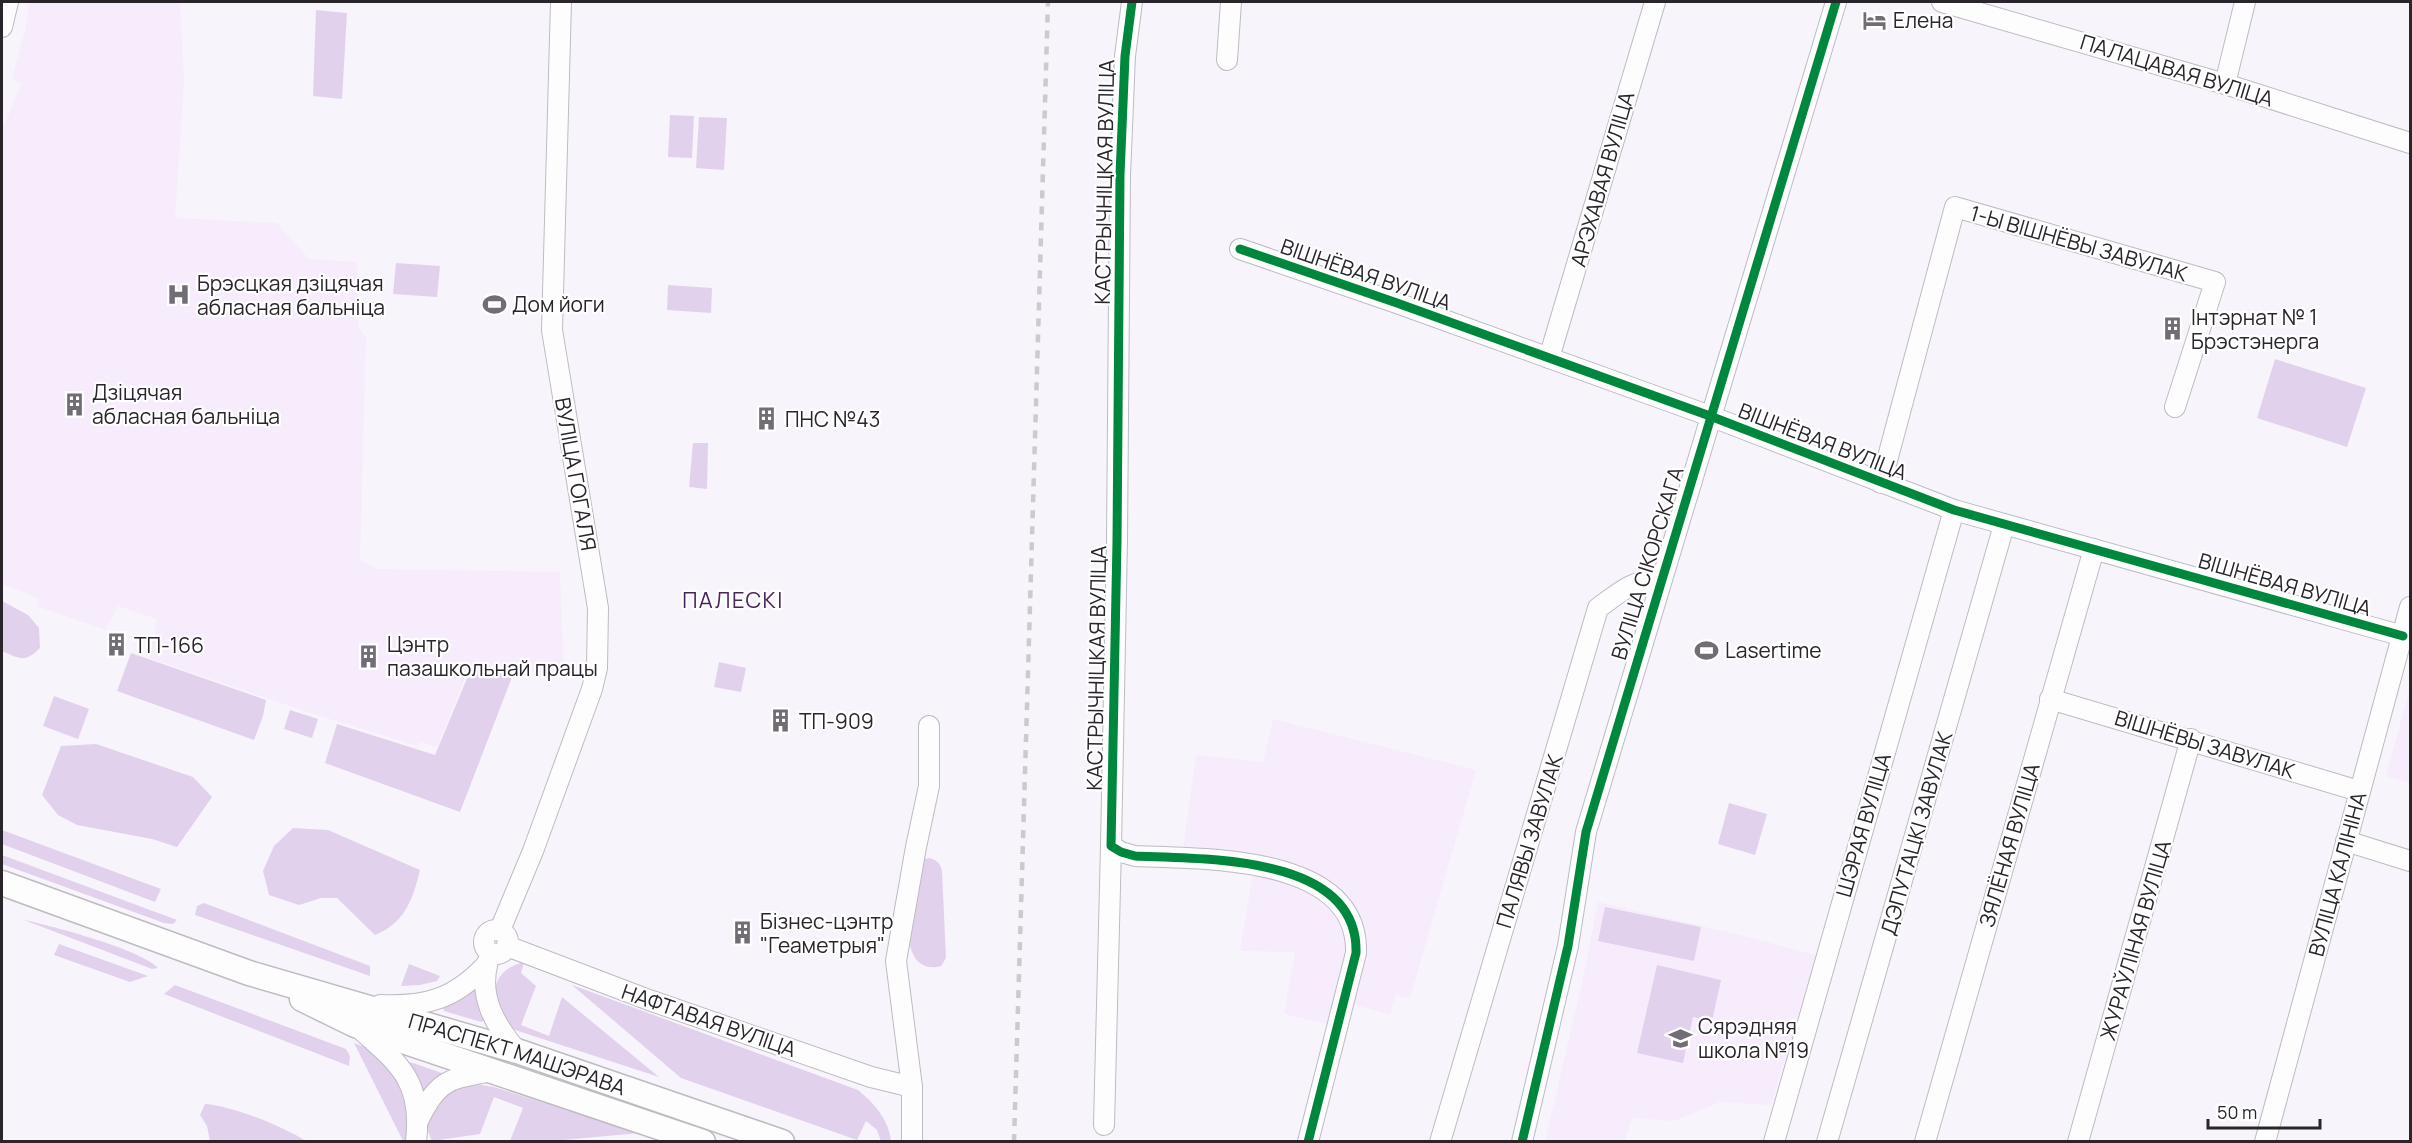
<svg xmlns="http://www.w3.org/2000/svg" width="2412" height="1143" font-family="Manrope,sans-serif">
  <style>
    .built { fill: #f6ecfc }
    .green { fill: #e2d1ec }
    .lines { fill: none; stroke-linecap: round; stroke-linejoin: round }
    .minor-casing { stroke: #bebbc1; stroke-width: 22 }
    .major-casing { stroke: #bebbc1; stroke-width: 27 }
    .minor { stroke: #fefdfe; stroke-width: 20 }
    .major { stroke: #fefdfe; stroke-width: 24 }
    .rail { stroke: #cbcacc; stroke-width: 4.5; stroke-dasharray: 8 8; stroke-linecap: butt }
    .cycleway-casing { stroke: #fff; stroke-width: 13 }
    .cycleway { stroke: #00873e; stroke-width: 9 }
    .labels { text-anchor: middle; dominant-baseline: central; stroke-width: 4.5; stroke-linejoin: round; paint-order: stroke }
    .poi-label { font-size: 21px; fill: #29252b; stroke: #fff; text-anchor: start }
    .street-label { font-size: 21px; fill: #29252b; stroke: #fff }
    .neighbourhood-label { font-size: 22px; letter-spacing: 1.5px; fill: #49245b; stroke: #fff }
  </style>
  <rect width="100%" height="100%" fill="#f8f4fb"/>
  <!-- built -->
  <g class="built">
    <polygon points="29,2 180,2 184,81 175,218 277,223 309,259 357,262 358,327 366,337 360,560 377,569 560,572 564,674 467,666 464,681 437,747 420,742 418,746 310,713 149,658 157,619 118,606 106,630 37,606 38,598 2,584 2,123 5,124 21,84 12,78 26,27"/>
    <polygon points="2410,688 2410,783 2386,776"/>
    <polygon points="1273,719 1476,770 1410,998 1396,995 1390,1014 1334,1000 1328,1024 1284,1014 1295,952 1240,951 1255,861 1183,849 1196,755 1263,762"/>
    <polygon points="1598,902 1748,937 1816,955 1771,1105 1720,1102 1674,1121 1632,1118 1625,1141 1545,1142 1584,974"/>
  </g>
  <!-- green -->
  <g class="green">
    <polygon points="316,10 347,13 342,99 313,96"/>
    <polygon points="670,115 694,116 692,158 668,157"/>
    <polygon points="699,117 727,118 724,170 696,168"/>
    <polygon points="396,263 440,266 437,297 393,294"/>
    <polygon points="668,285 712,288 711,313 667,310"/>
    <polygon points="2275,359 2366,388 2347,447 2257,418"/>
    <polygon points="693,443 708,443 707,489 689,487"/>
    <path d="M2,601L28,615L39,628L40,648C25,663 20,659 2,651Z"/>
    <polygon points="131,653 266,700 263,716 254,740 117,691"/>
    <polygon points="719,662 746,668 741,692 714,687"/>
    <polygon points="471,669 514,672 460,812 325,763 337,724 435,755"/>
    <polygon points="54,696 89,709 78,739 43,726"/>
    <polygon points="290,710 318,719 312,738 284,729"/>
    <polygon points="96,744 193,777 212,797 177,847 152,839 77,825 58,815 42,795 61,746"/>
    <polygon points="1729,803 1767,814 1755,855 1718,844"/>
    <path d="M293,828L328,830L420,870C413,899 405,923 375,935L337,898H321L299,905L269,895L263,871L274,846Z"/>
    <polygon points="2,830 161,889 155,902 2,844"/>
    <polygon points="2,855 177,920 173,924 164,923 2,864"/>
    <path d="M929,858C937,860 940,863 942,871L946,958L941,966C920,972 910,956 909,937L920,866L924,859Z"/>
    <polygon points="204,903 370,966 370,976 195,915 197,906"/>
    <polygon points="1605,907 1701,927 1694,961 1598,941"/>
    <path d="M24,920C52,926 140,949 158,968L152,969Z"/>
    <polygon points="59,944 148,976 130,982 54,955"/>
    <path d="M524,962L521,973L536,986L521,1025L549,1036L562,997L659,1077L509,1028C491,1002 486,972 524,962Z"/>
    <polygon points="409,964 440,976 437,981 420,985 401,986"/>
    <polygon points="1657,965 1721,980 1712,1021 1693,1017 1683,1063 1637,1053"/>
    <polygon points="175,985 346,1049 350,1056 349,1066 164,994"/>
    <path d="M572,985L858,1090C874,1103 889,1120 891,1141H881L877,1130L866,1121L857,1140L681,1078Z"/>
    <polygon points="478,987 485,1020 481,1022 444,1011 443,1008"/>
    <polygon points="354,1043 368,1048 399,1076 410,1121 406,1141 403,1141"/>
    <polygon points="410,1062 448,1075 423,1095 409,1065"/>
    <polygon points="471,1083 494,1087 639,1133 553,1141 510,1141 523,1108 494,1097 480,1134 432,1141 427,1129 429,1113 445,1092"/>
    <path d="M205,1104C233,1106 282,1126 306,1141H210L207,1126L200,1115Z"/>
  </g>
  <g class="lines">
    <defs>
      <g id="minor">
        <path d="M1132,2L1125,56L1120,175L1117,541L1111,846L1121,852L1135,856C1202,859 1359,854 1356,953L1308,1142"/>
        <polyline points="1942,2 2225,84 2410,143"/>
        <polyline points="2,27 8,2"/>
        <polyline points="1227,60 1231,2"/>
        <polyline points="2225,84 2245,2"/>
        <polyline points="1240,249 1397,303 1710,416 1954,510 2403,636"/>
        <polyline points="1549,358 1655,2"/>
        <polyline points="1881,483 1955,207 2215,282 2175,407"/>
        <polyline points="2050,699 2359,791"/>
        <polyline points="2346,841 2410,861"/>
        <circle cx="496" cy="942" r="12"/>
        <polyline points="500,930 533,851 592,689 597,668 598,608 552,330 561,2"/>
        <polyline points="507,946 649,1000 871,1077 912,1087"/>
        <path d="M488,961C478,997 495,1025 517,1051"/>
        <path d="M380,1005C426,1007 455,999 487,964"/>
        <path d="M359,1028C400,1064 423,1082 416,1142"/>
        <path d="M419,1119C438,1079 450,1079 491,1071"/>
        <polyline points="1104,1125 1111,846"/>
        <polyline points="912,1142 912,1087 896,961 916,847 929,786 929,726"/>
        <path d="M1440,1142L1598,608C1617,595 1635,576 1659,583"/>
        <polyline points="1522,1142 1568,946 1586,832 1836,2"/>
        <polyline points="1774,1142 1954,510"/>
        <polyline points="1827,1142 2004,525"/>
        <polyline points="1925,1142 2094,549"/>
        <polyline points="2078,1142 2191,739"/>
        <polyline points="2265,1142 2410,607"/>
      </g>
      <g id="major">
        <path id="s1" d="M2,883L249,973L517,1051L782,1142"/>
        <polyline points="302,999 355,1025 703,1142"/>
      </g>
    </defs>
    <!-- minor casing -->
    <use href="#minor" class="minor-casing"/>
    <!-- major casing -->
    <use href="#major" class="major-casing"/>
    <!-- minor -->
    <use href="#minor" class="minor"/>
    <!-- major -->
    <use href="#major" class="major"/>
    <!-- rail -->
    <polyline class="rail" points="1014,1142 1048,2"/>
    <defs>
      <g id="cycleway">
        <path d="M1132,2L1125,56L1120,175L1117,541L1111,846L1121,852L1135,856C1202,859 1359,854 1356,953L1308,1142"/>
        <polyline points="1240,249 1397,303 1710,416 1954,510 2403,636"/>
        <polyline points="1522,1142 1568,946 1586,832 1836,2"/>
      </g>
    </defs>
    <!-- cycleway casing -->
    <use href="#cycleway" class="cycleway-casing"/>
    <!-- cycleway -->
    <use href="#cycleway" class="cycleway"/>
  </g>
  <!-- icons -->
  <defs>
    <symbol id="hotel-bare" viewBox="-9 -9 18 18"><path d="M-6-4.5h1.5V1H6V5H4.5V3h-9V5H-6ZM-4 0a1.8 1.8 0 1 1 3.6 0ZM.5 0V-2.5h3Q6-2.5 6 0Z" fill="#716d74" stroke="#fff" stroke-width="2.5" paint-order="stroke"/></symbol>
    <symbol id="hospital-bare" viewBox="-9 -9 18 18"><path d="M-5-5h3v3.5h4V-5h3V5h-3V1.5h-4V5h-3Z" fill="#716d74" stroke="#fff" stroke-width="2.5" paint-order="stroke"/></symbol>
    <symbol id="stadium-bare" viewBox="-9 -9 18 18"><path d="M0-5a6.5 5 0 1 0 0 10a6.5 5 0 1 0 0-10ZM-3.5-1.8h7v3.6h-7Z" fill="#716d74" stroke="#fff" stroke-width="2.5" paint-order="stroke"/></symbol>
    <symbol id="building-bare" viewBox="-9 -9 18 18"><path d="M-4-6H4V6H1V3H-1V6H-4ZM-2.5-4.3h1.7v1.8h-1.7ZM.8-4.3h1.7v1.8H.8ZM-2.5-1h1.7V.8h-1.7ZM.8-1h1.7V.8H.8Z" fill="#716d74" stroke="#fff" stroke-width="2.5" paint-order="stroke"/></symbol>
    <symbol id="school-bare" viewBox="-9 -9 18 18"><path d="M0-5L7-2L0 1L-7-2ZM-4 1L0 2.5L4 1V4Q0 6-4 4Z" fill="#716d74" stroke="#fff" stroke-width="2.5" paint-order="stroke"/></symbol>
  </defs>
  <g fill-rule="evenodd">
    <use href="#hotel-bare" x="1858" y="4" width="33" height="33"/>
    <use href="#hospital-bare" x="162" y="278" width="33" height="33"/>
    <use href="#stadium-bare" x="478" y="288" width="33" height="33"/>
    <use href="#building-bare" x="2156" y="312" width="33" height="33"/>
    <use href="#building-bare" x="58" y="388" width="33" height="33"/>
    <use href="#building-bare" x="750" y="402" width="33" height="33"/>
    <use href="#building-bare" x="100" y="628" width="33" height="33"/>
    <use href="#stadium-bare" x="1690" y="634" width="33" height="33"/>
    <use href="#building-bare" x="352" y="640" width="33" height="33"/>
    <use href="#building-bare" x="764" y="704" width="33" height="33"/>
    <use href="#building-bare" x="726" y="916" width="33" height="33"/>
    <use href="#school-bare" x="1664" y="1022" width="33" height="33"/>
  </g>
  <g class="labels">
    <!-- poi labels -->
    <g class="poi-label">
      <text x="1893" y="20">Елена</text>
      <text x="197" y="283">Брэсцкая дзіцячая<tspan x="197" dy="24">абласная бальніца</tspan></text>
      <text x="512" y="304">Дом йоги</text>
      <text x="2191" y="317">Інтэрнат № 1<tspan x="2191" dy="24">Брэстэнерга</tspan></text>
      <text x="92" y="392">Дзіцячая<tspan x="92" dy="24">абласная бальніца</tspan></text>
      <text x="785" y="419">ПНС №43</text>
      <text x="387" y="644">Цэнтр<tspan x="387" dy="24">пазашкольнай працы</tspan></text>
      <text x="134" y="645">ТП-166</text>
      <text x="1725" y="650">Lasertime</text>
      <text x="799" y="721">ТП-909</text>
      <text x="760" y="921">Бізнес-цэнтр<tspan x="760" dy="24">"Геаметрыя"</tspan></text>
      <text x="1698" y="1026">Сярэдняя<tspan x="1698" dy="24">школа №19</tspan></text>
    </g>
    <!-- street labels -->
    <g class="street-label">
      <text transform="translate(2177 70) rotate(17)">ПАЛАЦАВАЯ ВУЛІЦА</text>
      <text transform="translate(1602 179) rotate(-74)">АРЭХАВАЯ ВУЛІЦА</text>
      <text transform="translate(1104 182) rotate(-89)">КАСТРЫЧНІЦКАЯ ВУЛІЦА</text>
      <text transform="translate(2079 243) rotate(16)">1-Ы ВІШНЁВЫ ЗАВУЛАК</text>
      <text transform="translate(1366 274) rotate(19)">ВІШНЁВАЯ ВУЛІЦА</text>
      <text transform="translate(1823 441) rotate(21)">ВІШНЁВАЯ ВУЛІЦА</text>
      <text transform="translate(576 474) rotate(80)">ВУЛІЦА ГОГАЛЯ</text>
      <text transform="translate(1647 563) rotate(-73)">ВУЛІЦА СІКОРСКАГА</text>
      <text transform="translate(2285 584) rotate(16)">ВІШНЁВАЯ ВУЛІЦА</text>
      <text transform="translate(1096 668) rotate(-89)">КАСТРЫЧНІЦКАЯ ВУЛІЦА</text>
      <text transform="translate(2205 744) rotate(17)">ВІШНЁВЫ ЗАВУЛАК</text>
      <text transform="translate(1863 825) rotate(-74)">ШЭРАЯ ВУЛІЦА</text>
      <text transform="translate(1916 833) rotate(-74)">ДЭПУТАЦКІ ЗАВУЛАК</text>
      <text transform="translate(1529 841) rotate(-73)">ПАЛЯВЫ ЗАВУЛАК</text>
      <text transform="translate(2009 845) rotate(-74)">ЗЯЛЁНАЯ ВУЛІЦА</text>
      <text transform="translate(2337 874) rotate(-75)">ВУЛІЦА КАЛІНІНА</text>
      <text transform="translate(2135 940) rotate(-74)">ЖУРАЎЛІНАЯ ВУЛІЦА</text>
      <text transform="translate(709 1020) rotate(19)">НАФТАВАЯ ВУЛІЦА</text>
      <text stroke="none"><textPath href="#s1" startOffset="543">ПРАСПЕКТ МАШЭРАВА</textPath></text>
    </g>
    <!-- neighbourhood labels -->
    <g class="neighbourhood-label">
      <text x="733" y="600">ПАЛЕСКІ</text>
    </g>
  </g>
  <!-- border -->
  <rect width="2412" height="1143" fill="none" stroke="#29252b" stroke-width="6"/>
  <!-- scale -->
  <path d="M2208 1119v9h112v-9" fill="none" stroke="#29252b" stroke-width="3"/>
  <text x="2217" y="1119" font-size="18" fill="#29252b" stroke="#ffffff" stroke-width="4.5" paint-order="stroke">50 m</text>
</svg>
